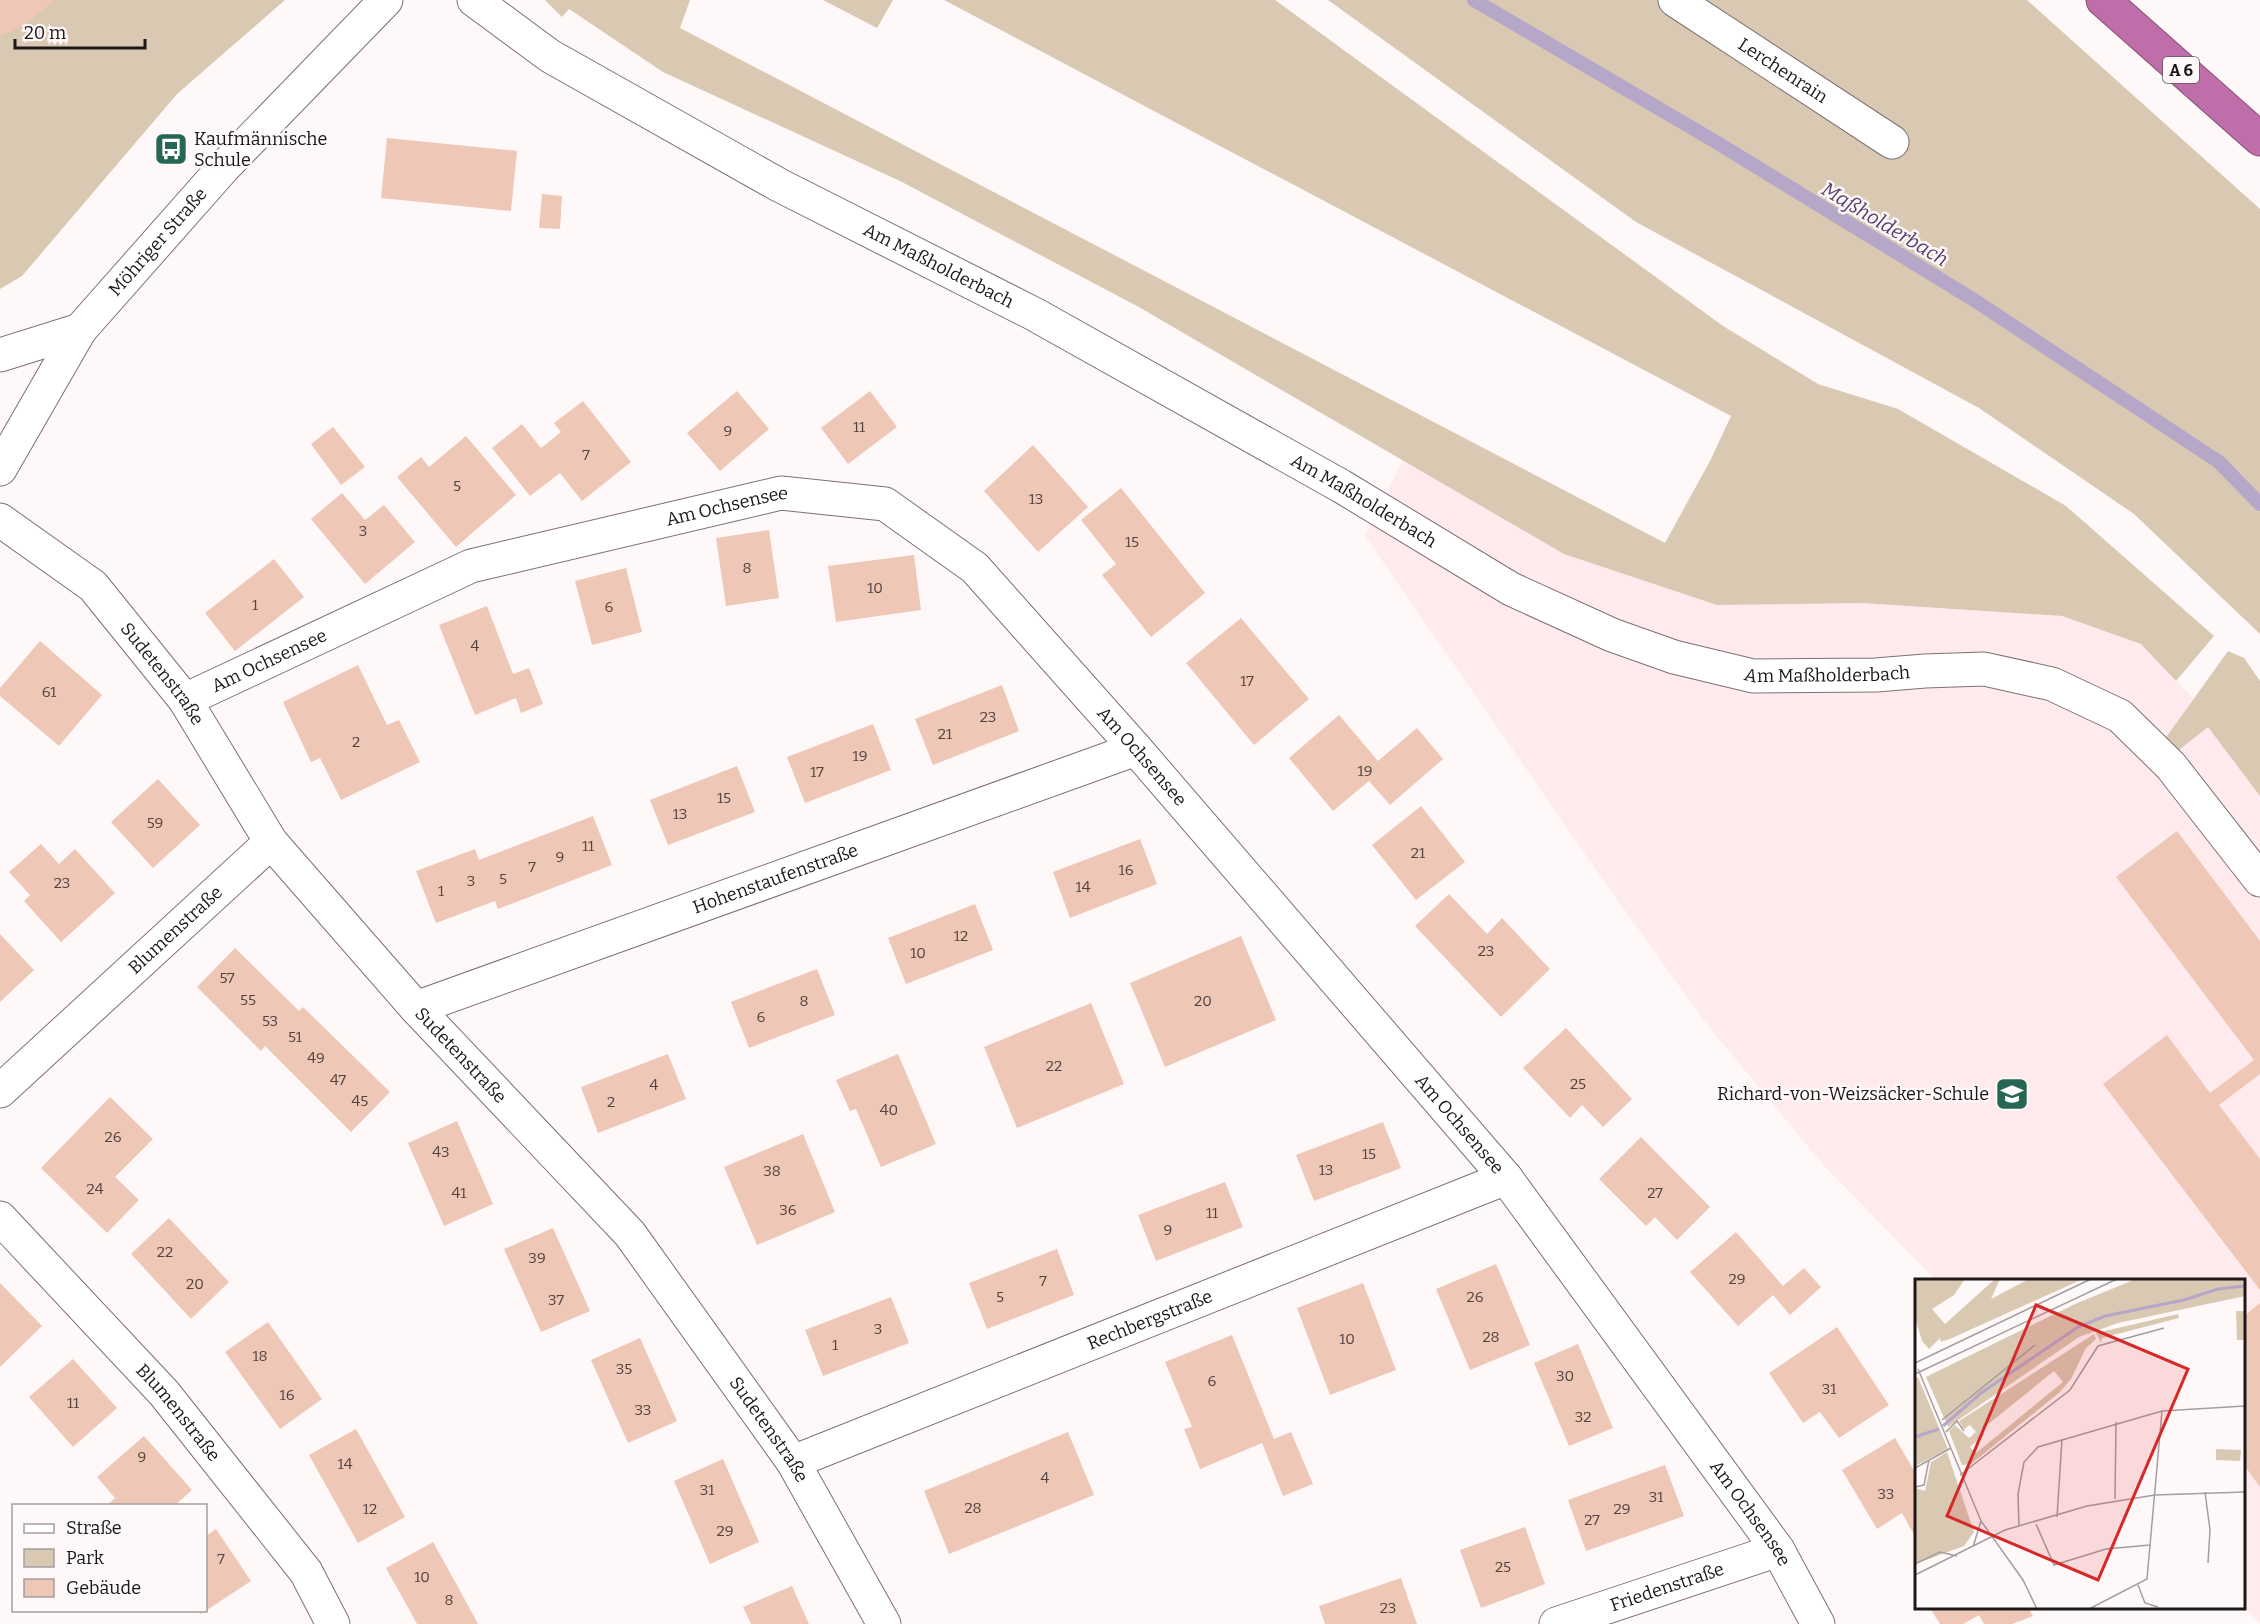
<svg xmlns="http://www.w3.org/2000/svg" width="2260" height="1624" font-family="Bitter,serif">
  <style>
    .built { fill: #ffebed }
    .green { fill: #d9c8b2 }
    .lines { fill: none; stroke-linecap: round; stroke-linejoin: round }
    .stream { stroke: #b6a6c8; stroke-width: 14 }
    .building { fill: #efc7b7 }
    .minor-casing { stroke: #7e7071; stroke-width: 35 }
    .tertiary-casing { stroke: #7e7071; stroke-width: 35 }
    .motorway-casing { stroke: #875076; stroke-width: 35 }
    .minor { stroke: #fff; stroke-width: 33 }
    .tertiary { stroke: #fff; stroke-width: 33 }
    .motorway { stroke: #c06ea9; stroke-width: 33 }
    .labels { text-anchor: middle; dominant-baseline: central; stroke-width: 5; stroke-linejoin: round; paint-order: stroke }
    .number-label { font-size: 15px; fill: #524340 }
    .shield { fill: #fff8f9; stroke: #615a5c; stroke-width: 1.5 }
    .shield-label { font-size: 16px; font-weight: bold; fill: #1d1718 }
    .street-label { font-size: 18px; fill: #1d1718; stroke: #fff8f9 }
    .poi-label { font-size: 18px; fill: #1d1718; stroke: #fff8f9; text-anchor: start }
    .water-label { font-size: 20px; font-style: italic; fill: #573f6e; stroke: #fff8f9 }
    .inset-river { fill: none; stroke: #b6a6c8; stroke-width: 3 }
    .inset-road { fill: none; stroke: #a59e9f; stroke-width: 1.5 }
    .view { fill: #d62828; fill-opacity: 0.15; stroke: #d62828; stroke-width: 3 }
    .inset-edge { fill: none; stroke: #1d1718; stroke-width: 3 }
  </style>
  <rect width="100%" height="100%" fill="#fff8f9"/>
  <!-- built -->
  <polygon class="built" points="1407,452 1717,605 1862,603 2062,616 2141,644 2256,764 2260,770 2260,1623 2244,1607 2244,1280 1936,1280 1825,1167 1705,1022 1601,877 1365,536"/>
  <!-- green -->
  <g class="green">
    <polygon points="0,0 285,0 177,94 22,276 0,289"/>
    <polygon points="545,0 690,0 680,28 1665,543 1710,461 1731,416 944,0 1275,0 1723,326 1818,384 1898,409 2066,506 2214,636 2176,681 2141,644 2062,616 1862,603 1717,605 1564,554 1137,306 900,181 663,72 569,9 562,17"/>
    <polygon points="823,0 893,0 877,28"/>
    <polygon points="1328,0 2027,0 2260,209 2260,634 2134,514 1979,408 1636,222"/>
    <polygon points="2228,651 2244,658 2260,681 2260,796 2208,727 2179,750 2165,739"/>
  </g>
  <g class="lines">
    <!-- stream -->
    <polyline class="stream" points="1474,0 1716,142 1974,300 2219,462 2260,504"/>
  </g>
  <!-- building -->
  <g class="building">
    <polygon points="0,0 55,0 23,26 0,36"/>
    <polygon points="387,138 517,151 511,211 381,198"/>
    <polygon points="542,194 562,196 560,229 539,228"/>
    <polygon points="737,391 769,429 720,471 687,433"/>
    <polygon points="870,391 897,427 848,464 821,428"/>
    <polygon points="583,401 631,462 582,501 560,473 530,496 492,448 522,424 541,448 561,432 554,423"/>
    <polygon points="333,427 365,467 341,485 311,444"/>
    <polygon points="466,436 516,495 456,547 397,477 421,457 429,467"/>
    <polygon points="1033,445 1088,507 1038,552 984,491"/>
    <polygon points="1121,488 1205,593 1151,637 1102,575 1116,564 1081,520"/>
    <polygon points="342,493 365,520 384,505 415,542 365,584 311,519"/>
    <polygon points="769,530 779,598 726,606 716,538"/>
    <polygon points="914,555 921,610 836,622 828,566"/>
    <polygon points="274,559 304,597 235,651 205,613"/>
    <polygon points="626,568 642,632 592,645 575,581"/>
    <polygon points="487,606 513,674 529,668 543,704 521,713 516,698 475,715 439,625"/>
    <polygon points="1241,618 1309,699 1254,745 1186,663"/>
    <polygon points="40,641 102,695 59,746 0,696 0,688"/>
    <polygon points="358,665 387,725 399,720 420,762 341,800 320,758 311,762 283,702"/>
    <polygon points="1002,685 1019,731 933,765 915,719"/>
    <polygon points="1339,715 1378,761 1417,728 1443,759 1390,805 1369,781 1333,811 1289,758"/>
    <polygon points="873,724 891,770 805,803 787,757"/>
    <polygon points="737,766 755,812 668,845 650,800"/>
    <polygon points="158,779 200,825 153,868 111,822"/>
    <polygon points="1421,806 1465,862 1416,900 1372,845"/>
    <polygon points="593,816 612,865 498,909 495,901 436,923 416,871 475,849 479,860"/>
    <polygon points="2177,831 2260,941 2260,1074 2219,1105 2260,1159 2260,1290 2103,1084 2167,1035 2210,1093 2254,1060 2116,877"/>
    <polygon points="1140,839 1157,884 1070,918 1053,872"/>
    <polygon points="41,844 59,864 75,849 115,893 61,942 24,901 30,895 9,872"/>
    <polygon points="1449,894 1487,934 1502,918 1550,969 1501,1017 1415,926"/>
    <polygon points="975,904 993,950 906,984 888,938"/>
    <polygon points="0,934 34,970 0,1002"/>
    <polygon points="1241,936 1276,1020 1165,1067 1130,983"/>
    <polygon points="235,948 299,1011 303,1007 390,1092 351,1132 265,1046 261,1051 197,987"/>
    <polygon points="817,969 835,1015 749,1048 731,1002"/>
    <polygon points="1091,1003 1124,1084 1017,1128 984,1047"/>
    <polygon points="1566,1028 1632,1099 1603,1127 1582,1105 1570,1118 1523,1068"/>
    <polygon points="668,1054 686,1099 598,1133 581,1087"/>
    <polygon points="898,1054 936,1144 881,1167 856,1109 850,1111 836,1080"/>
    <polygon points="110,1097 153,1139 115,1177 139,1200 107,1233 41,1168"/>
    <polygon points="457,1121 493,1204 444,1226 408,1143"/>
    <polygon points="1383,1122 1401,1168 1314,1201 1296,1155"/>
    <polygon points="803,1134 835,1212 757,1245 724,1167"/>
    <polygon points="1641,1137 1710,1207 1677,1240 1655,1217 1646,1226 1599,1179"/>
    <polygon points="1225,1182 1243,1227 1156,1261 1138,1215"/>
    <polygon points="169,1218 229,1282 191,1319 131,1254"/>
    <polygon points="553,1228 590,1311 541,1332 504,1249"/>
    <polygon points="1736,1232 1783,1286 1804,1268 1821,1287 1790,1315 1773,1295 1738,1326 1690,1272"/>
    <polygon points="1057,1249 1074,1295 987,1329 969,1283"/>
    <polygon points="1496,1264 1530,1345 1470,1370 1436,1289"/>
    <polygon points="0,1283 42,1326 0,1367"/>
    <polygon points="1363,1283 1396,1370 1330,1395 1297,1308"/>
    <polygon points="891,1297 909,1343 823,1376 805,1330"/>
    <polygon points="2260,1303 2260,1487 2244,1465 2244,1316"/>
    <polygon points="268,1322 322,1399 280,1429 225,1352"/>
    <polygon points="1837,1327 1889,1405 1839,1438 1820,1412 1803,1423 1769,1373"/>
    <polygon points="1232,1335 1274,1439 1291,1432 1313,1484 1283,1496 1262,1443 1200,1469 1184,1429 1192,1427 1165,1362"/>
    <polygon points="640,1338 677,1421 628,1443 591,1360"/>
    <polygon points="1578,1344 1613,1428 1569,1446 1534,1363"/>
    <polygon points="73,1359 117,1408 73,1447 29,1397"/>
    <polygon points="356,1429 405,1517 358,1543 309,1455"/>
    <polygon points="1068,1432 1094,1495 949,1554 924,1491"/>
    <polygon points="144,1436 192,1490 174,1506 106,1506 115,1498 97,1477"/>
    <polygon points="1895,1438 1916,1474 1916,1538 1902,1513 1877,1529 1842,1470"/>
    <polygon points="723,1459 759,1542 710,1564 674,1481"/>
    <polygon points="1665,1465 1684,1516 1586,1551 1568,1500"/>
    <polygon points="1525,1527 1545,1584 1481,1608 1460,1550"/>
    <polygon points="216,1529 251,1581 201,1614 198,1611 206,1611 206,1536"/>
    <polygon points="433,1542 458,1587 478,1624 417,1624 411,1613 386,1568"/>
    <polygon points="1401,1578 1417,1624 1325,1624 1319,1606"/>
    <polygon points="792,1586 809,1624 751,1624 743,1607"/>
    <polygon points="1930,1608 2028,1608 2033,1616 2012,1624 1984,1624 1979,1615 1963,1624 1940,1624"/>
  </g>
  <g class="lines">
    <defs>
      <g id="minor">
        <path id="s1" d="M474,0L550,56L779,185L1034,314L1341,486L1511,589L1612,635L1674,657L1753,676L1876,675L1925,671L1984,669L2052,684L2120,716L2171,766L2260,880"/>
        <path id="s2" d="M1675,0L1892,142"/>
        <polyline points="0,355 80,330"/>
        <path id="s3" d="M0,520L93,586L185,700L271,842L416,1008L630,1234L793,1462L884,1624"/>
        <path id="s4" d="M185,700L471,566L781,493L885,504L975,568L1136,749L1506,1178L1778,1550L1818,1624"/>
        <path id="s5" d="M416,1008L1136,749"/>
        <path id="s6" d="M0,1091L271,842"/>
        <path id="s7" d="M0,1218L164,1393L306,1572L333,1624"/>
        <path id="s8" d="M793,1462L1506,1178"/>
        <path id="s9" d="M1556,1624L1778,1550"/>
      </g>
      <g id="tertiary">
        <path id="s10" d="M0,469L80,330L224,167L386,0"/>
      </g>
      <polyline id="motorway" points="2103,0 2260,139"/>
    </defs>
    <!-- minor casing -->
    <use href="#minor" class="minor-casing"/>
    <!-- tertiary casing -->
    <use href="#tertiary" class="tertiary-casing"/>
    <!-- motorway casing -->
    <use href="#motorway" class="motorway-casing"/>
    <!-- minor -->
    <use href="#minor" class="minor"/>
    <!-- tertiary -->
    <use href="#tertiary" class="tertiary"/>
    <!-- motorway -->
    <use href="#motorway" class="motorway"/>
  </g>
  <!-- icons -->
  <defs>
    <symbol id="bus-square" viewBox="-11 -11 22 22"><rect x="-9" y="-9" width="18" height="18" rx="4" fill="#276654" stroke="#fff8f9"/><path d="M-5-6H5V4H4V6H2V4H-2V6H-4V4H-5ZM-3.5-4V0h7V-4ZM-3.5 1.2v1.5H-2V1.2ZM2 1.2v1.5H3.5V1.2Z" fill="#fff"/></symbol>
    <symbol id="school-square" viewBox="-11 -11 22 22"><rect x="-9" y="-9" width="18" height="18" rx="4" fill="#276654" stroke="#fff8f9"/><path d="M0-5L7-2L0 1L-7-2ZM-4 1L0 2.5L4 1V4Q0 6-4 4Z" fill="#fff"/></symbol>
  </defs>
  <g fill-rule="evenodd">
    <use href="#bus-square" x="152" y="130" width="38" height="38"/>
    <use href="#school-square" x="1993" y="1075" width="38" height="38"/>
  </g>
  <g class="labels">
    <!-- number labels -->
    <g class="number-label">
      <text x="859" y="427">11</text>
      <text x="728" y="431">9</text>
      <text x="586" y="455">7</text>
      <text x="457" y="486">5</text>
      <text x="1036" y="499">13</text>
      <text x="363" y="531">3</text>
      <text x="1132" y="542">15</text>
      <text x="747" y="568">8</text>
      <text x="875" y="588">10</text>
      <text x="255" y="605">1</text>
      <text x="609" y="607">6</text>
      <text x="475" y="646">4</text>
      <text x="1247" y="681">17</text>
      <text x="49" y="692">61</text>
      <text x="988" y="717">23</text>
      <text x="945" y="734">21</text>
      <text x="356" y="742">2</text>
      <text x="860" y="756">19</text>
      <text x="1365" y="771">19</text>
      <text x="817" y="772">17</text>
      <text x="724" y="798">15</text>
      <text x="680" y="814">13</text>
      <text x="155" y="823">59</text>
      <text x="588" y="846">11</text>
      <text x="1418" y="853">21</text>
      <text x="560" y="857">9</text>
      <text x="532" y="867">7</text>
      <text x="1126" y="870">16</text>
      <text x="503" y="879">5</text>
      <text x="471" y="881">3</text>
      <text x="62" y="883">23</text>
      <text x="1083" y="887">14</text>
      <text x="441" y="891">1</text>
      <text x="961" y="936">12</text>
      <text x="1486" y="951">23</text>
      <text x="918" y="953">10</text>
      <text x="227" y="978">57</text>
      <text x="248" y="1000">55</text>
      <text x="804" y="1001">8</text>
      <text x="1203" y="1001">20</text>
      <text x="761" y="1017">6</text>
      <text x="270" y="1021">53</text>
      <text x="295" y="1037">51</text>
      <text x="316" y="1058">49</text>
      <text x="1054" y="1066">22</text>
      <text x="338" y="1080">47</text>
      <text x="1578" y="1084">25</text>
      <text x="654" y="1085">4</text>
      <text x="360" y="1101">45</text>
      <text x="611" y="1102">2</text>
      <text x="889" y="1110">40</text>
      <text x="113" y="1137">26</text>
      <text x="441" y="1152">43</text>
      <text x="1369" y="1154">15</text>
      <text x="1326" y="1170">13</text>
      <text x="772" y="1171">38</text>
      <text x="95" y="1189">24</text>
      <text x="459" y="1193">41</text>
      <text x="1655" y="1193">27</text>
      <text x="788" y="1210">36</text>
      <text x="1212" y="1213">11</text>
      <text x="1168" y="1230">9</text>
      <text x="165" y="1252">22</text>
      <text x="537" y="1258">39</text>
      <text x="1737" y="1279">29</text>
      <text x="1043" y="1281">7</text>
      <text x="195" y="1284">20</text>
      <text x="1000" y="1297">5</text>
      <text x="1475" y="1297">26</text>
      <text x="556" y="1300">37</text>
      <text x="878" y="1329">3</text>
      <text x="1491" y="1337">28</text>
      <text x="1347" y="1339">10</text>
      <text x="835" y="1345">1</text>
      <text x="260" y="1356">18</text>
      <text x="624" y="1369">35</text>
      <text x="1565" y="1376">30</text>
      <text x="1212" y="1381">6</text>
      <text x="1829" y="1389">31</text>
      <text x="287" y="1395">16</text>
      <text x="73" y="1403">11</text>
      <text x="643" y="1410">33</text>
      <text x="1583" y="1417">32</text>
      <text x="142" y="1457">9</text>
      <text x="345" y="1464">14</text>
      <text x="1045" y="1478">4</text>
      <text x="707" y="1490">31</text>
      <text x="1886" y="1494">33</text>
      <text x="1656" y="1497">31</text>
      <text x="973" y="1508">28</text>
      <text x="370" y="1509">12</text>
      <text x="1622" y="1509">29</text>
      <text x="1592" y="1520">27</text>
      <text x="725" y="1531">29</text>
      <text x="221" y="1559">7</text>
      <text x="1503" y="1567">25</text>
      <text x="422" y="1577">10</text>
      <text x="449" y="1600">8</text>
      <text x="1388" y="1608">23</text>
    </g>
    <!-- shield labels -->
    <rect class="shield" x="2163" y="57" width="36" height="26" rx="4.5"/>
    <g class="shield-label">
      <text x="2181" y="70">A 6</text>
    </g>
    <!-- street labels -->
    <g class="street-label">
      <text stroke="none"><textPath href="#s2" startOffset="129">Lerchenrain</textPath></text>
      <text stroke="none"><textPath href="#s10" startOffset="278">Möhriger Straße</textPath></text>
      <text stroke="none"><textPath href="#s1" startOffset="536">Am Maßholderbach</textPath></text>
      <text stroke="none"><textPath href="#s1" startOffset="1022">Am Maßholderbach</textPath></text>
      <text stroke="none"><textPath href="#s4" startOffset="579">Am Ochsensee</textPath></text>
      <text stroke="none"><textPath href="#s4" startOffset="93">Am Ochsensee</textPath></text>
      <text stroke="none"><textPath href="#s1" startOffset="1526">Am Maßholderbach</textPath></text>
      <text stroke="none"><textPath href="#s3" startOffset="226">Sudetenstraße</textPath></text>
      <text stroke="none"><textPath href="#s4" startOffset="1101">Am Ochsensee</textPath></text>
      <text stroke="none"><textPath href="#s5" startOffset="382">Hohenstaufenstraße</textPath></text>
      <text stroke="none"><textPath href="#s6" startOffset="238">Blumenstraße</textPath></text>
      <text stroke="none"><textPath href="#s3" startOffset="712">Sudetenstraße</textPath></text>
      <text stroke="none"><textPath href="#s4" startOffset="1587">Am Ochsensee</textPath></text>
      <text stroke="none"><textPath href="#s8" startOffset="384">Rechbergstraße</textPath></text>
      <text stroke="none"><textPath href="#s7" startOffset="264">Blumenstraße</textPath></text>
      <text stroke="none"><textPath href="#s3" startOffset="1198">Sudetenstraße</textPath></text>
      <text stroke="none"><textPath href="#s4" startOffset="2073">Am Ochsensee</textPath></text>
      <text stroke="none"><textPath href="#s9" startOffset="117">Friedenstraße</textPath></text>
    </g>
    <!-- poi labels -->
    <g class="poi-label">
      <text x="194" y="139">Kaufmännische<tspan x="194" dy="21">Schule</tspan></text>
      <text x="1989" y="1094" text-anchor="end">Richard-von-Weizsäcker-Schule</text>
    </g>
    <!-- water labels -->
    <g class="water-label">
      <text transform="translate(1885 224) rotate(31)">Maßholderbach</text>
    </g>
  </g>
  <!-- overview -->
  <g transform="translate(1915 1279)">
    <rect width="330" height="330" fill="#fff8f9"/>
    <path d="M0,0H50L39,16L17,30L30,45L80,0H85L76,20L114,0H168L37,59L26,63L25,59L14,70L7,62L0,38ZM221,0H330V17L203,44L164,58L33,148L11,98L160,25ZM321,32H330V61H322ZM263,35L264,39L187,59L186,64L181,54ZM179,55L181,60L171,69L156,100L145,113L56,185L47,186L34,152L40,146L54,159L61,153L55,146L49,150L44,142ZM139,92L148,103L61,174L55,168L69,156L66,151ZM3,98L33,170L0,187V100ZM301,170L326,171L325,182L301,181ZM32,173L59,253L49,267L0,285V209L10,212L16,183Z" fill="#d9c8b2" fill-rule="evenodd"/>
    <path class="inset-river" d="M28,147L66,114L163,48L190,37L269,21L303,10L330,7M0,158L24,150"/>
    <path class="inset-road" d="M0,84L176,0M3,90L66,242L108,301L122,330M0,95L202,0M27,141L120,66M31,153L42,142L49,152M0,189L36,169M45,196L155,111L183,67L249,49M0,208L9,206L14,181M290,213L295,251L293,284M200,220L201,143M142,238L147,160M121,245L139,286L191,270L235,266M104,247L103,215L109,183L123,168L247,132L330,127M58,268L66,242M0,285L25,273L42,277M0,296L90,251L172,227L240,216L330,213M223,306L230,324L243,328M174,330L232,300L247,132"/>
    <path class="view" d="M121,26L273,90L183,301L32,237Z"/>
    <rect width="330" height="330" class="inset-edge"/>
  </g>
  <!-- legend -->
  <rect x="12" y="1504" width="195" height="108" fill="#fff8f9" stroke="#a59e9f" stroke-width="1.5"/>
  <rect x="24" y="1524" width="30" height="9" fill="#ffffff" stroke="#a59e9f" stroke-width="1.5"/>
  <text x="66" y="1534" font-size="18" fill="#1d1718">Straße</text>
  <rect x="24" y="1549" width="30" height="18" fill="#d9c8b2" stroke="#a59e9f" stroke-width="1.5"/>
  <text x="66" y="1564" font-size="18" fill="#1d1718">Park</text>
  <rect x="24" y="1579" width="30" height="18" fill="#efc7b7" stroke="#a59e9f" stroke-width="1.5"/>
  <text x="66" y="1594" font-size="18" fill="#1d1718">Gebäude</text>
  <!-- scale -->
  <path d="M15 39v9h130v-9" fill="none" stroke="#1d1718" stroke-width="3"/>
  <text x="24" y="39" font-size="18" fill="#1d1718" stroke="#fff8f9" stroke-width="4.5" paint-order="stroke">20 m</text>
</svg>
